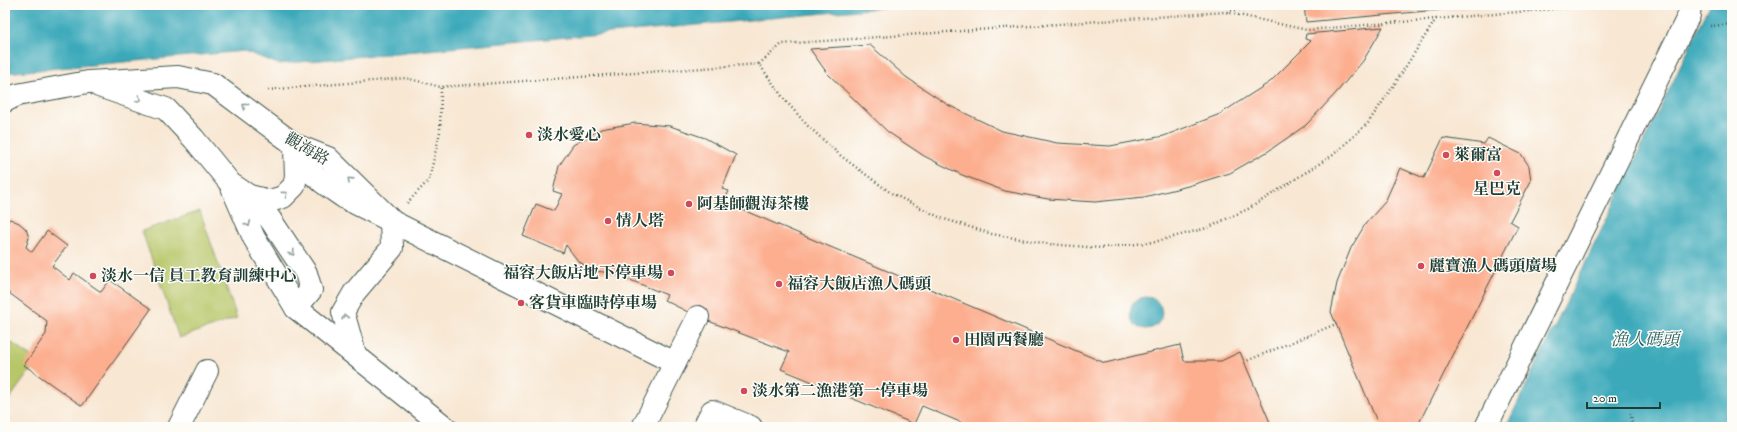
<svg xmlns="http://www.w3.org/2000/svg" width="1737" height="432" font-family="'IM FELL DW Pica','Noto Serif TC',serif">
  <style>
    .green { fill: #b7c668; stroke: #6b824e }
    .water { fill: #3ba9ba; stroke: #2d7377 }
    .building { fill: #fcae8f }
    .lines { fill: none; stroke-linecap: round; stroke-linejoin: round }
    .minor-casing { stroke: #40564c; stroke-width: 24 }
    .path { stroke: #40564c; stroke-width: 2.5; stroke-dasharray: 1 3; stroke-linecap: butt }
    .minor { stroke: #fff; stroke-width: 22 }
    .oneway { stroke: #8f9e9a }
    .poi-dot { fill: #d1495b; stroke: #fdfcf7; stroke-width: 1.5 }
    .labels { text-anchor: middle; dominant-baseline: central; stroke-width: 3; stroke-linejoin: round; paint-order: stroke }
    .poi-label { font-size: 16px; font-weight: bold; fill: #1f3d34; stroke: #fdfcf7; text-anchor: start }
    .street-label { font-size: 16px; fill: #1f3d34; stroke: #fdfcf7 }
    .water-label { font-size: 17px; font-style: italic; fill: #296363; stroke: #fdfcf7 }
  </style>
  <rect width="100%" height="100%" fill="#fdfcf7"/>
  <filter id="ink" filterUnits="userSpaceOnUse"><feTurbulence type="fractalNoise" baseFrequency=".025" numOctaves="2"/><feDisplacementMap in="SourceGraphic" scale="8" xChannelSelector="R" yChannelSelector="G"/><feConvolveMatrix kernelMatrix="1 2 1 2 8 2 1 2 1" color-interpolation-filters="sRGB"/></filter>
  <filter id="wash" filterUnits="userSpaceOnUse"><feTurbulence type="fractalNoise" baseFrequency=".012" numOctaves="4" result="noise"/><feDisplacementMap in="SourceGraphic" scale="16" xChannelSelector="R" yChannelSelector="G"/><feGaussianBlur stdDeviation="0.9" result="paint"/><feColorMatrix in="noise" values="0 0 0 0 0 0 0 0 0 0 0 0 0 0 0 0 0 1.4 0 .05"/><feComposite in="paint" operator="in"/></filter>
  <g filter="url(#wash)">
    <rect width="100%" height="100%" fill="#f8e7d3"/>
    <!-- green -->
    <g class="green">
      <polygon points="200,211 237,318 179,338 142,231"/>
      <polygon points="5,338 37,361 5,405"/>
    </g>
    <!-- water -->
    <g class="water">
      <polygon points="5,5 912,5 278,64 244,51 5,73"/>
      <polygon points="1710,5 1732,5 1732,427 1506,427"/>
      <circle cx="1146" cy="313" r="16"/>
    </g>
    <g id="blocks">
      <!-- building -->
      <g class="building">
        <polygon points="1304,5 1482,5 1482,6 1306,22"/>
        <polygon points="1383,27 1363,61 1336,93 1306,125 1267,152 1230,173 1188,186 1144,197 1095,202 1048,199 1005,191 962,175 924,156 888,132 827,73 810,49 870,45 906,77 948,105 1002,131 1057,143 1110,146 1164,136 1220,114 1270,82 1311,41 1305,39 1306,34"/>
        <polygon points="635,123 670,126 705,138 736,155 722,189 729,191 724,202 1105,363 1180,345 1184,361 1221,361 1240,352 1272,427 972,427 922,406 914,424 781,369 789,352 698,317 664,300 667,295 613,273 594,271 578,261 566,245 563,253 523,236 536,204 554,211 562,194 553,191 559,166 573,145 601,129"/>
        <polygon points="1443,138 1484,144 1488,138 1521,154 1529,166 1531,181 1510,221 1518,226 1417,427 1385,427 1378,424 1331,312 1337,283 1351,248 1366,223 1385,202 1400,168 1424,178"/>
        <polygon points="10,219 19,223 26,229 29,238 26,247 32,252 47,231 67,246 52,266 70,280 74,273 101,292 110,280 151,309 82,406 24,365 46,334 47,321 5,290 5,223"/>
      </g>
    </g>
  </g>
  <g filter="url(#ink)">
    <use href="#blocks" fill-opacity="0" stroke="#40564c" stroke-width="1"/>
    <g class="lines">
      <defs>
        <g id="minor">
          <polyline points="99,86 166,109 194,139 230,183 254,238 296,308 445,427"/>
          <polyline points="5,101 17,95 88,82 178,77 213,84 295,145 328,158 391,220 392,248 354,293 343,312 355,354"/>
          <path d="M295,145C302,171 325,184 345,198L675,363"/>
          <polyline points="234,186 249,196 270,219 306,273 311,290 296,308"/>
          <polyline points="249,196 270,201 283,197 294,186 296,177 295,148"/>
          <polyline points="179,427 207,371"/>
          <polyline points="643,427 698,317"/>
          <polyline points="704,427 712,411 751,427"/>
          <polyline points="1486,427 1689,15 1690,5"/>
        </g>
      </defs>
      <!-- minor casing -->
      <use href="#minor" class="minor-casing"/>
      <!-- path -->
      <g class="path">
        <polyline points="1227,11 1280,5"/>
        <polyline points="1710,26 1732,24"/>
        <polyline points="759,64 782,44 1225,12 1307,30 1600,5"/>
        <polyline points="268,90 406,78 441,87 759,64 784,99 808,126 841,156 891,193 941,218 992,234 1048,244 1101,248 1154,242 1207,228 1250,208 1333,155 1368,123 1394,85 1436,19"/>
        <polyline points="407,203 429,180 440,132 441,87"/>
        <polyline points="1244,362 1336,324"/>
        <polyline points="1631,413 1632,427"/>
      </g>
      <!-- minor -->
      <use href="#minor" class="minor"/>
    </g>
    <!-- one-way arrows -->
    <defs><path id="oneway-chevron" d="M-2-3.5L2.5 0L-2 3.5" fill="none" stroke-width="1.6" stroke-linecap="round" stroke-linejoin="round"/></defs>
    <g class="oneway">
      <use href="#oneway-chevron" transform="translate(139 99) rotate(20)"/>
      <use href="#oneway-chevron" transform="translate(245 106) rotate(-143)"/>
      <use href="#oneway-chevron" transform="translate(350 180) rotate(-136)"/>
      <use href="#oneway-chevron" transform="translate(285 194) rotate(-37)"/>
      <use href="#oneway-chevron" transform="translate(248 224) rotate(66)"/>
      <use href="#oneway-chevron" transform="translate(292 253) rotate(57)"/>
      <use href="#oneway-chevron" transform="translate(345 317) rotate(-102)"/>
    </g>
  </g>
  <!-- markers -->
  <g class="poi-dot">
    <circle cx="529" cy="135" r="4"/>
    <circle cx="1446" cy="155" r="4"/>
    <circle cx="1497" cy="173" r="4"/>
    <circle cx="689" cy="204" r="4"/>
    <circle cx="608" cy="221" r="4"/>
    <circle cx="1421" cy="266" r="4"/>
    <circle cx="671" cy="273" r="4"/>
    <circle cx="93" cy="276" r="4"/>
    <circle cx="779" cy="284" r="4"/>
    <circle cx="521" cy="303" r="4"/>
    <circle cx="956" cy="340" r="4"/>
    <circle cx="744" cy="391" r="4"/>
  </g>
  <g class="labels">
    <!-- poi labels -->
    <g class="poi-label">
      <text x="537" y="135">淡水愛心</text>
      <text x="1454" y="155">萊爾富</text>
      <text x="1497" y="189" text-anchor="middle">星巴克</text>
      <text x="697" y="204">阿基師觀海茶樓</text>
      <text x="616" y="221">情人塔</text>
      <text x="1429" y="266">麗寶漁人碼頭廣場</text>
      <text x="663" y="273" text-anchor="end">福容大飯店地下停車場</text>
      <text x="101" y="276">淡水一信 員工教育訓練中心</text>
      <text x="787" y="284">福容大飯店漁人碼頭</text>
      <text x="529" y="303">客貨車臨時停車場</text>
      <text x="964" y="340">田園西餐廳</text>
      <text x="752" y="391">淡水第二漁港第一停車場</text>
    </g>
    <!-- street labels -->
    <g class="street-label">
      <text transform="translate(307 149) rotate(30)">觀海路</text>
    </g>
    <!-- water labels -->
    <g class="water-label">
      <text x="1645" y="340">漁人碼頭</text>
    </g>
  </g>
  <!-- margin -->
  <rect width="1737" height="432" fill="none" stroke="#fdfcf7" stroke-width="20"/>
  <!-- scale -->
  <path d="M1587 402v6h73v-6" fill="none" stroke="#1f3d34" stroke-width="2"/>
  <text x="1593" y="402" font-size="12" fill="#1f3d34" stroke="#fdfcf7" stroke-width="3" paint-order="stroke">20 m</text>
</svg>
